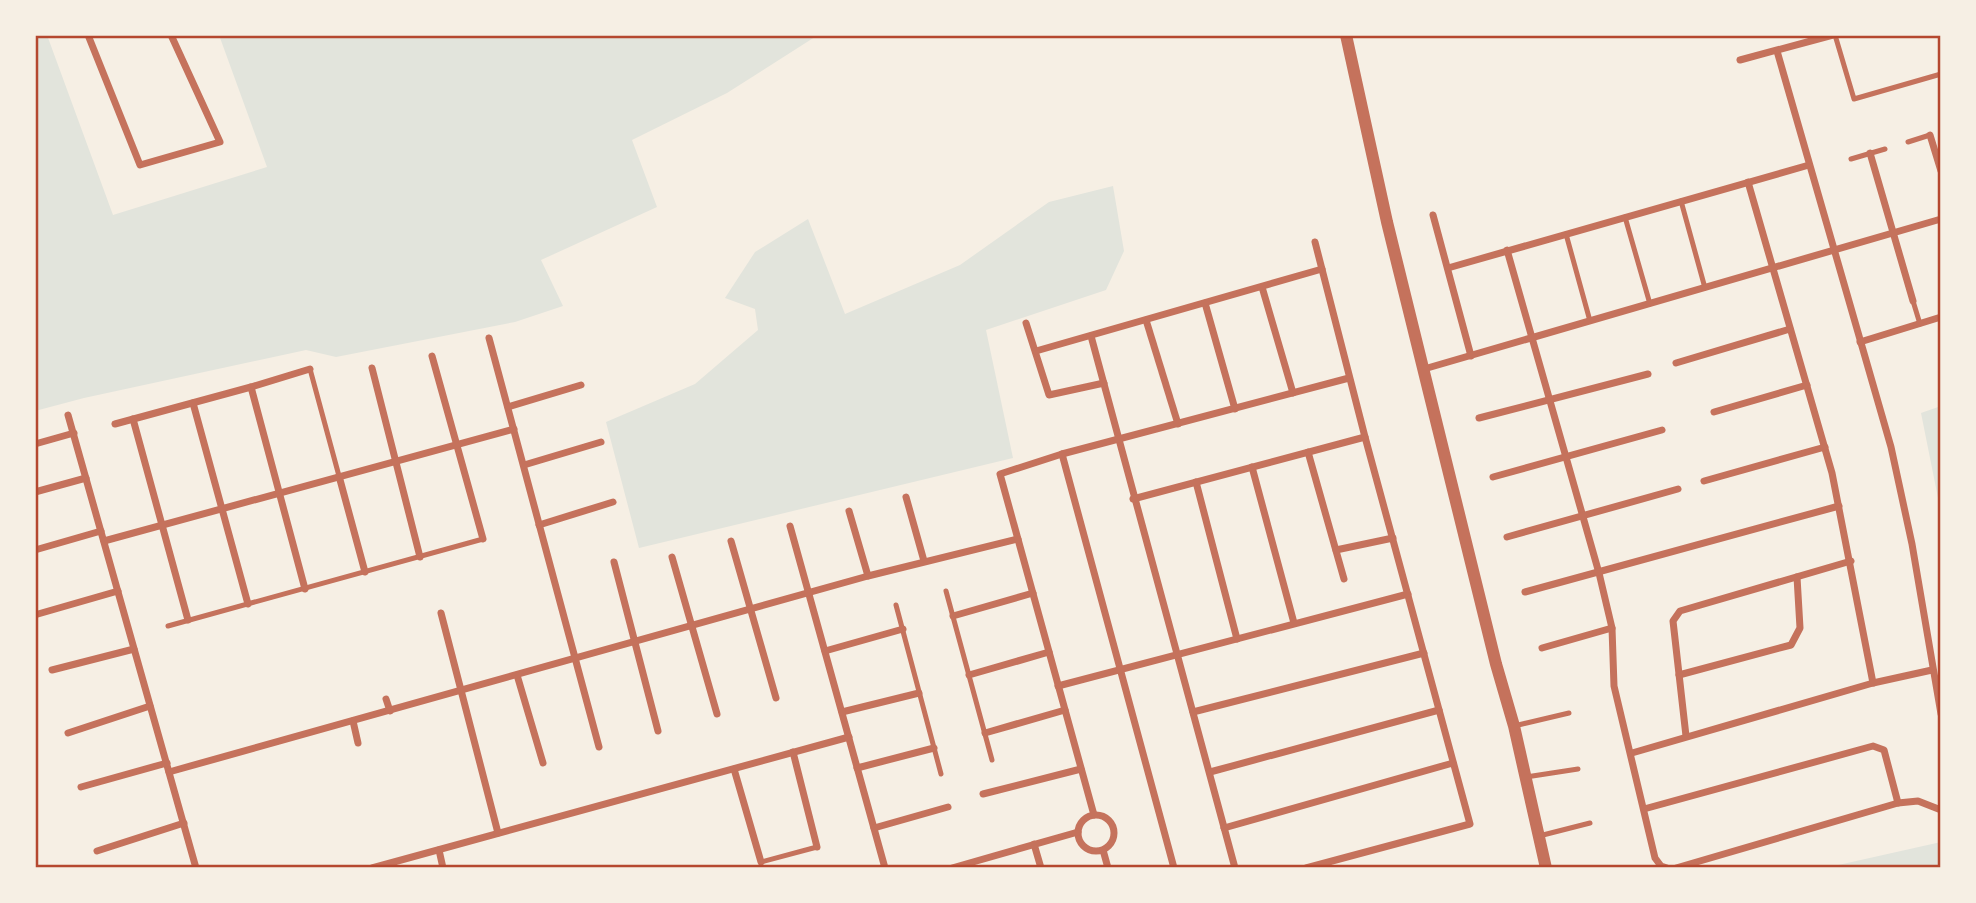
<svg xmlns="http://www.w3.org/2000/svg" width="1976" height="903" font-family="Inter,sans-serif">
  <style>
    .green { fill: #e2e4dc }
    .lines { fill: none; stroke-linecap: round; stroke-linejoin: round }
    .service { stroke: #c5725c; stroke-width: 5 }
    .minor { stroke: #c5725c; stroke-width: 7 }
    .tertiary { stroke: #c5725c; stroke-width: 12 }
    .neatline { fill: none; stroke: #b5482f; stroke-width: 2.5 }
  </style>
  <rect width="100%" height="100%" fill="#f6efe4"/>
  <!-- green -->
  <g class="green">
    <polygon points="35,35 47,35 113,215 267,167 219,35 818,35 727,93 632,140 657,207 541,260 563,306 515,322 336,357 306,350 84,398 35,411"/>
    <polygon points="1113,186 1124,251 1106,290 986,330 1013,458 639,548 606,422 695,384 758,330 755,309 725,298 755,252 808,219 845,314 960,265 1049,202"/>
    <polygon points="1941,406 1941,513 1921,413"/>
    <polygon points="1941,842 1941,868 1825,868"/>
  </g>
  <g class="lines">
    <!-- service -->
    <g class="service">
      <polyline points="1835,35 1854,99 1941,74"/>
      <polyline points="1908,142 1930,135"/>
      <polyline points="1851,159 1885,149"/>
      <polyline points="1681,201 1705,288"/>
      <polyline points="1625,217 1650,304"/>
      <polyline points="1566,234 1590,321"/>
      <polyline points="1913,301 1920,324"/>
      <polyline points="310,369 339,476"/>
      <polyline points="946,591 992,760"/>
      <polyline points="896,605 941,774"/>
      <polyline points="168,626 483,539"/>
      <polyline points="1514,726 1569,713"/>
      <polyline points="1526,777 1578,769"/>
      <polyline points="1539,836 1590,823"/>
      <polyline points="761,862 817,847"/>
    </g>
    <!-- minor -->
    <g class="minor">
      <polyline points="88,35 140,165 220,142 171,35"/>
      <polyline points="1777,51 1891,447 1912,544 1941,714"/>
      <polyline points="1740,60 1833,35"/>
      <polyline points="1930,135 1941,171"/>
      <polyline points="1870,153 1913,301"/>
      <polyline points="1748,182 1832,473 1873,683"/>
      <polyline points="1433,215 1471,356"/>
      <polyline points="1507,250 1599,573 1612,628 1614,686 1655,858 1661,866 1667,868"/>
      <polyline points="1448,268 1809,165"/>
      <polyline points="1262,287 1293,393"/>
      <polyline points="1205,303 1235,409"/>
      <polyline points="1146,320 1178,424"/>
      <polyline points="1026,323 1049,395 1104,383"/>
      <path d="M1091,336C1138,514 1188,690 1235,868"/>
      <polyline points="489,338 599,747"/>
      <polyline points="1860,342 1941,317"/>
      <polyline points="1036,351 1322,269"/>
      <polyline points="432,356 483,539"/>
      <polyline points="1676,363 1790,329"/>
      <polyline points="372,368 420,557"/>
      <polyline points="1424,369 1941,219"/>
      <polyline points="251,387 305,589"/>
      <polyline points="193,403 248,604"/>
      <polyline points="508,407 581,385"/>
      <polyline points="1714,412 1807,385"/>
      <polyline points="68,415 196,868"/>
      <polyline points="1479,418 1648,374"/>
      <polyline points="133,419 188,620"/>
      <polyline points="115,424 251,387 310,369"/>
      <polyline points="35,444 74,433"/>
      <polyline points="1308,452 1344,579"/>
      <polyline points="1062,454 1174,868"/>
      <polyline points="524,465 601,442"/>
      <polyline points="1252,467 1294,623"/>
      <polyline points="339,476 365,572"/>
      <polyline points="1493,477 1662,430"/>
      <polyline points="1704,481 1825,447"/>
      <polyline points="1196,482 1237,639"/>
      <polyline points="35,492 86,478"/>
      <polyline points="906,497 924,561"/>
      <polyline points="1133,499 1365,437"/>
      <polyline points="849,511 868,576"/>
      <polyline points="539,525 613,502"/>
      <polyline points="790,526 885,868"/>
      <polyline points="1507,537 1678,489"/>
      <polyline points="104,541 514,429"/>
      <polyline points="731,541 776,698"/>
      <polyline points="35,550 101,531"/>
      <polyline points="1336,550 1393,538"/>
      <polyline points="672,557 717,714"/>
      <polyline points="614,562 658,731"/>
      <polyline points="1525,592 1839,506"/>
      <polyline points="441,613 498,833"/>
      <polyline points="38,614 118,591"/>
      <polyline points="953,616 1033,593"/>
      <polyline points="1542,648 1612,628"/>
      <polyline points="825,651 903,629"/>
      <polyline points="52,670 134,649"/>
      <polyline points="517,675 543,763"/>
      <polyline points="969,675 1049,652"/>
      <polyline points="1679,675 1791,645 1800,628 1797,577"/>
      <polyline points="1058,686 1408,594"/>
      <polyline points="386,699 390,711"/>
      <polyline points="842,712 919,693"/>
      <polyline points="1193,712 1424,653"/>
      <polyline points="353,721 358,743"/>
      <polyline points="68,733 150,706"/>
      <polyline points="985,733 1065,710"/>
      <polyline points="1686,736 1673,621 1680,611 1851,561"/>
      <polyline points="793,752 817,847"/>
      <polyline points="1632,753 1873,683 1932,670"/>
      <polyline points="857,768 934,748"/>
      <polyline points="734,769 761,862"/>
      <polyline points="169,772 868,576 1018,539"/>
      <polyline points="1210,772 1439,710"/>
      <polyline points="81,787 167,763"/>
      <polyline points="983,794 1081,769"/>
      <polyline points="1644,809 1873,746 1884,750 1898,803"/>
      <polyline points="1094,815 1000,474 1062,454 1349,378"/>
      <circle cx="1096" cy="833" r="18"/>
      <polyline points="874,828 948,807"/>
      <polyline points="1224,828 1453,763"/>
      <polyline points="1034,844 1041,868"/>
      <polyline points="439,850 443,868"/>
      <polyline points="1103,850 1108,868"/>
      <polyline points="97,851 184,823"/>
      <polyline points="372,868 849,737"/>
      <polyline points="952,868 1078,832"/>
      <polyline points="1306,868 1470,824 1365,437 1315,242"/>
      <polyline points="1676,868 1898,803 1918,801 1941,810"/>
    </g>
    <!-- tertiary -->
    <polyline class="tertiary" points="1346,35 1387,222 1496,664 1514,726 1546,868"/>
  </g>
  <!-- border -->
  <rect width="1976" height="903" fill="none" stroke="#f6efe4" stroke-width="74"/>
  <rect x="37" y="37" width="1902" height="829" class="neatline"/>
</svg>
